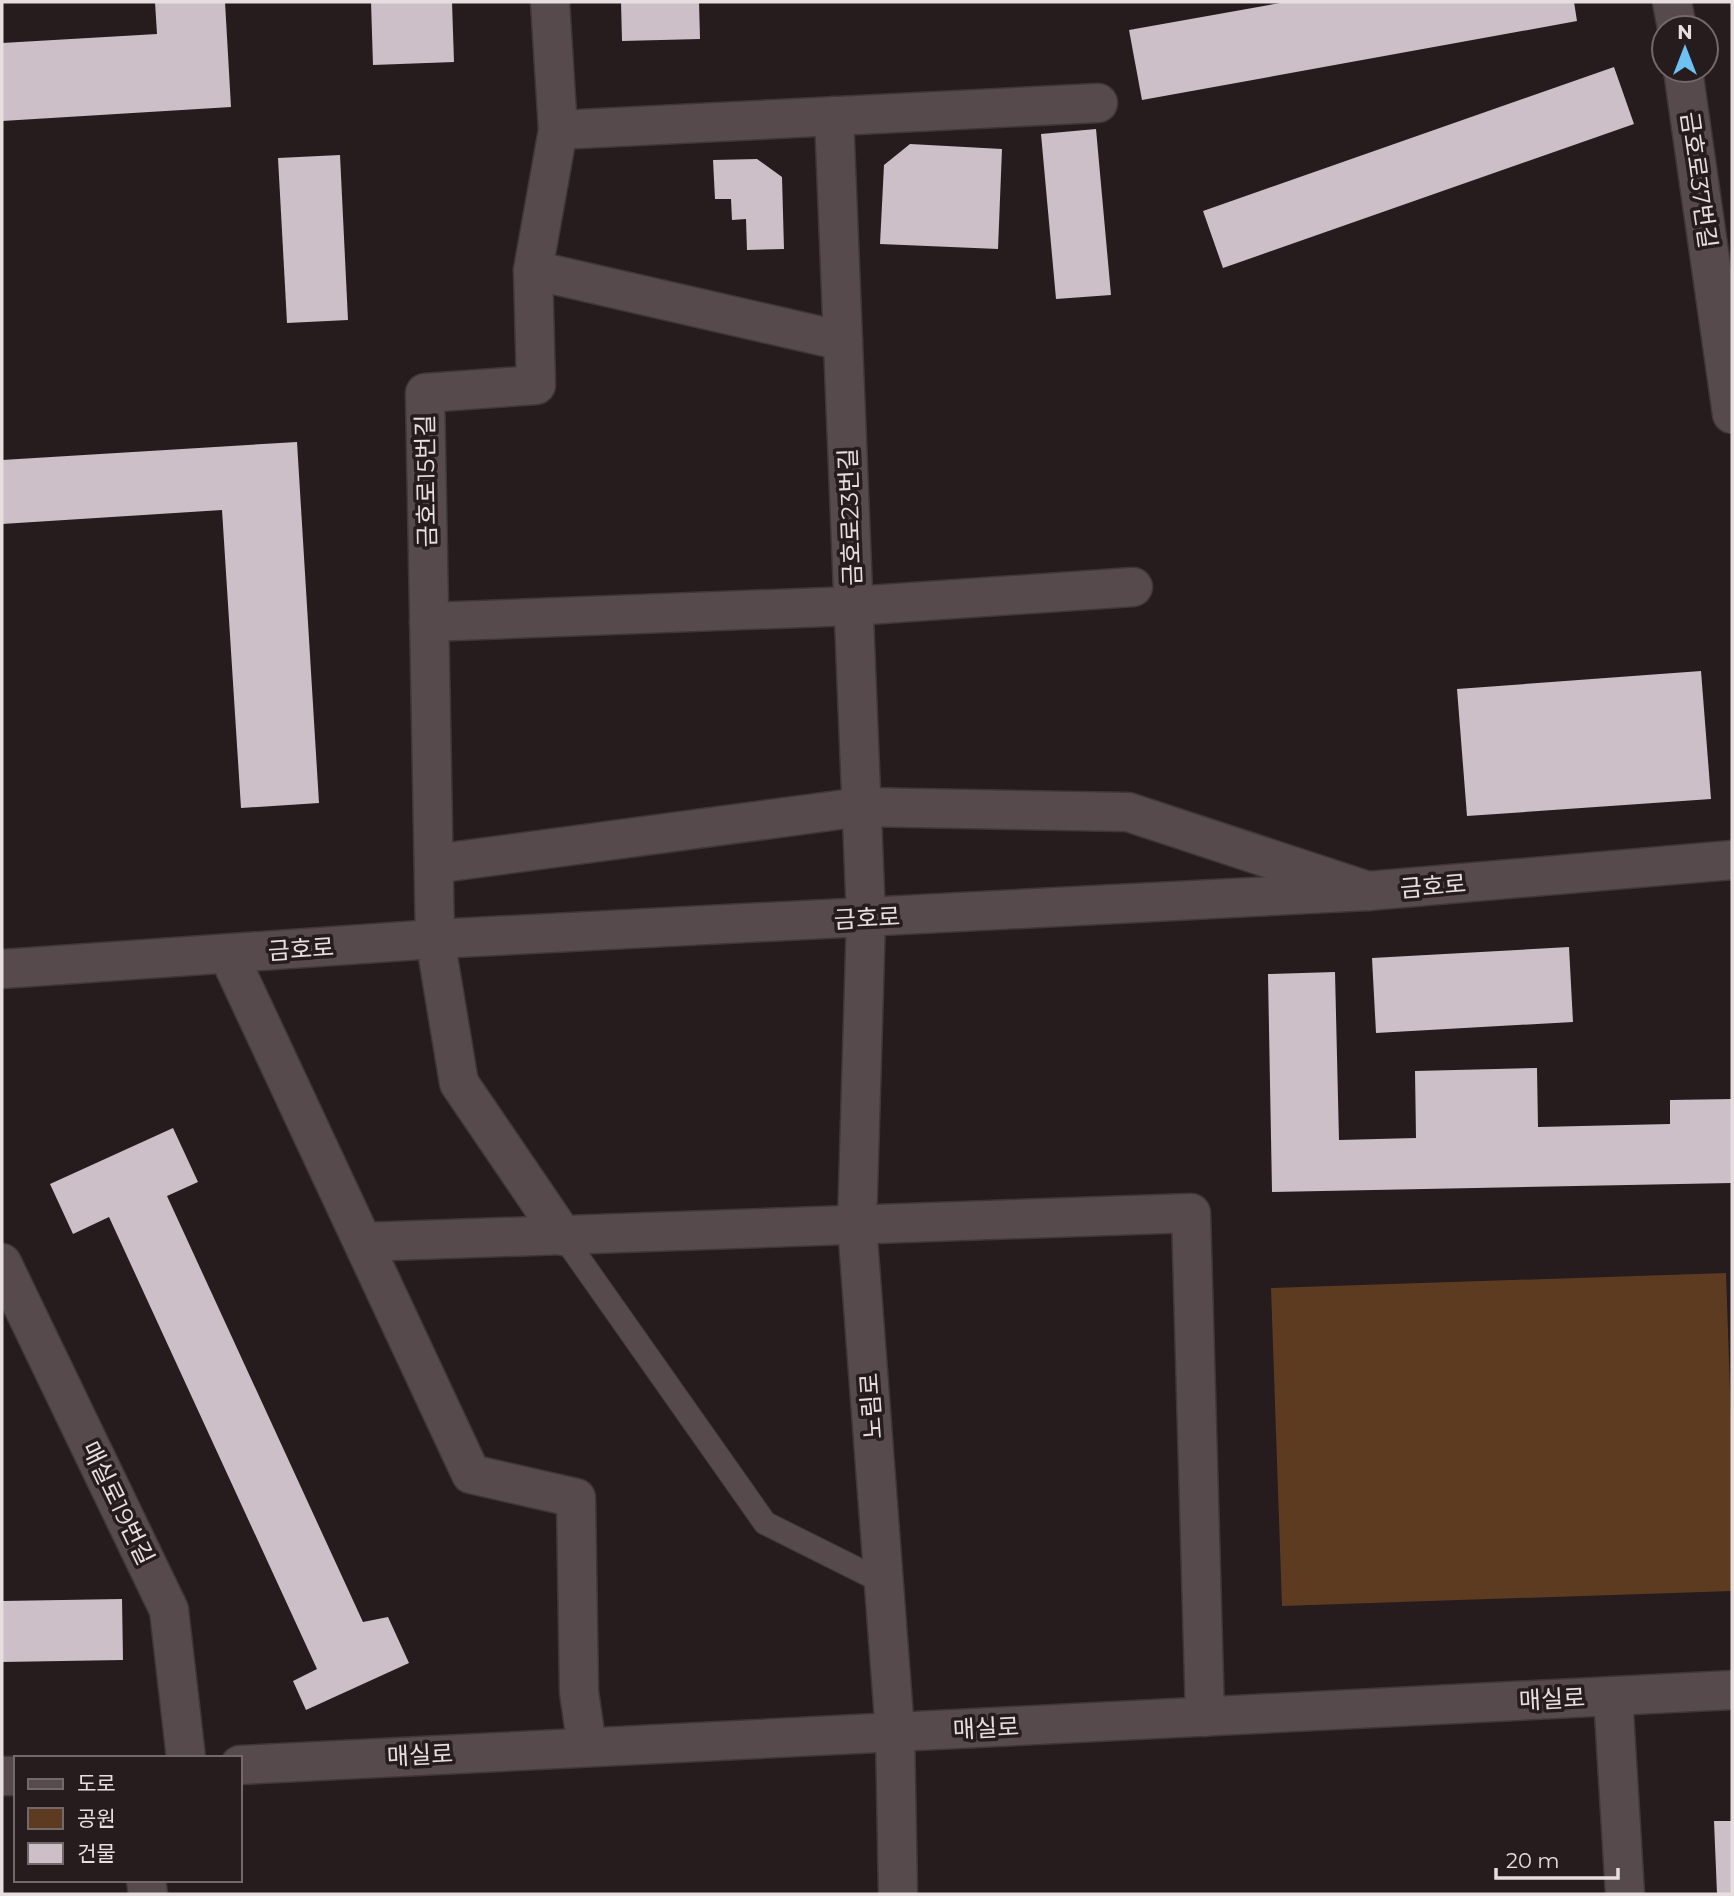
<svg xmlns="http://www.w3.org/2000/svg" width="1734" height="1896" font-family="Montserrat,'Noto Sans KR',sans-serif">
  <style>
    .green { fill: #5c3b20 }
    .building { fill: #ccbfc7 }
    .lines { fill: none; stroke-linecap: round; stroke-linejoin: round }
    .service-casing { stroke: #3e3637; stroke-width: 25 }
    .minor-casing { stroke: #3e3637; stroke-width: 41 }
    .tertiary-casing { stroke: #3e3637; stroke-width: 41 }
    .service { stroke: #574a4c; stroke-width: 23 }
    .minor { stroke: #574a4c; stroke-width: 38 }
    .tertiary { stroke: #574a4c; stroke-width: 38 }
    .labels { text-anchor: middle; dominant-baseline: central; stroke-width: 7; stroke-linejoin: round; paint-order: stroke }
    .street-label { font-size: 24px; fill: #e6dedf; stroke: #261b1d }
  </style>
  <rect width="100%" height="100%" fill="#261b1d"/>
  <!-- green -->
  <polygon class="green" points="1726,1273 1732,1449 1732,1591 1282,1606 1271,1288"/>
  <!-- building -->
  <g class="building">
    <polygon points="155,2 225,2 231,107 2,121 2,43 157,34"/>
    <polygon points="371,2 452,2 454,62 373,65"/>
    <polygon points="621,2 699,2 700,39 622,41"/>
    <polygon points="1286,2 1574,2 1577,21 1142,100 1129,30"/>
    <polygon points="1614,67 1634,124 1223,268 1203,211"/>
    <polygon points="1096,129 1111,295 1056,299 1041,134"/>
    <polygon points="910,144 1002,149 998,249 880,244 884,165"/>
    <polygon points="340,155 348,320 287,323 278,158"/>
    <polygon points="757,159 782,177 784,249 747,250 746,219 732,220 731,199 715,199 713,160"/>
    <polygon points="297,442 319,803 241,808 222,510 2,524 2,460"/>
    <polygon points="1701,671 1711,799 1467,816 1457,689"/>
    <polygon points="1569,947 1573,1022 1376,1033 1372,958"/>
    <polygon points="1335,972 1339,1140 1416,1138 1415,1071 1537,1068 1538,1127 1670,1124 1670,1100 1732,1099 1732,1183 1272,1192 1268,974"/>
    <polygon points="173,1128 198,1182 167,1196 363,1622 388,1617 409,1663 306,1710 293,1681 317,1669 109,1217 73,1234 50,1184"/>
    <polygon points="122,1599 123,1660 2,1662 2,1601"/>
    <polygon points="1714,1821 1732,1821 1732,1894 1717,1894"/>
  </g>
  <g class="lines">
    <defs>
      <polyline id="service" points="563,1236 765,1523 883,1582"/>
      <g id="minor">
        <polyline points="550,2 558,130 533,270 536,385 425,393 435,939 459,1083 563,1236"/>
        <polyline points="1672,2 1677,28"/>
        <polyline points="1683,70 1732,414"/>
        <polyline points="834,116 866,918 857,1225 895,1732 898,1894"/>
        <polyline points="558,130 1098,103"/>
        <polyline points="533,270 843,341"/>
        <polyline points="429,622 853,606 1133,587"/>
        <polyline points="434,864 861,807 1128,812 1368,891"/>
        <polyline points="228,954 471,1474 576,1498 579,1692 587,1747"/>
        <polyline points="363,1242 1191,1213 1205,1717"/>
        <polyline points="2,1263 169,1610 186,1758"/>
        <polyline points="1613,1696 1625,1894"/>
        <polyline points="146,1880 148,1894"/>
      </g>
      <g id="tertiary">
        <polyline points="2,969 435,939 1368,891 1732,860"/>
        <polyline points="240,1765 1732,1690"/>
        <polyline points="2,1776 16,1776"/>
      </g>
    </defs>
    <!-- service casing -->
    <use href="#service" class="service-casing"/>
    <!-- minor casing -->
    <use href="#minor" class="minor-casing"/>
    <!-- tertiary casing -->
    <use href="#tertiary" class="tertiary-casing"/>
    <!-- service -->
    <use href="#service" class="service"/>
    <!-- minor -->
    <use href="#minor" class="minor"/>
    <!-- tertiary -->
    <use href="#tertiary" class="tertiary"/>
  </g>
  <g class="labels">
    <!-- street labels -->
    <g class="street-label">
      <text transform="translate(1699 180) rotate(82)">금호로37번길</text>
      <text transform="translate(426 481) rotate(-91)">금호로15번길</text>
      <text transform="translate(850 517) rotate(-92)">금호로23번길</text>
      <text transform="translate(1433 886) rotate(-5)">금호로</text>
      <text transform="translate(867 918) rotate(-3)">금호로</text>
      <text transform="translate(301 949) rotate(-4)">금호로</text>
      <text transform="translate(871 1406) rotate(-94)">노림로</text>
      <text transform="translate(118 1503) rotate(64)">매실로19번길</text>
      <text transform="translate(1552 1699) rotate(-3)">매실로</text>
      <text transform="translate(986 1728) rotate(-3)">매실로</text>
      <text transform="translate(420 1755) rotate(-3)">매실로</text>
    </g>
  </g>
  <!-- border -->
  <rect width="1734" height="1896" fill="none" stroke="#e6dedf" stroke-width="7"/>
  <!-- legend -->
  <rect x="14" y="1756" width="228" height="126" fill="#261b1d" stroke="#73696b" stroke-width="2"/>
  <rect x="28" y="1779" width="35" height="10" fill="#574a4c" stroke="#73696b" stroke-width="2"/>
  <text x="77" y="1791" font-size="21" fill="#e6dedf">도로</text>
  <rect x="28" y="1808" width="35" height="21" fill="#5c3b20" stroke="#73696b" stroke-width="2"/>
  <text x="77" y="1826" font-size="21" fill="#e6dedf">공원</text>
  <rect x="28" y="1843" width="35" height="21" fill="#ccbfc7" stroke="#73696b" stroke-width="2"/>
  <text x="77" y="1861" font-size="21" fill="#e6dedf">건물</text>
  <!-- north arrow -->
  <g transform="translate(1685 49)"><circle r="33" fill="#261b1d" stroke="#73696b" stroke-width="2"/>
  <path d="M0-5L12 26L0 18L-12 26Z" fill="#6ec2f3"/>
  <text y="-10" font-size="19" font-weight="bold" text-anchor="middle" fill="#e6dedf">N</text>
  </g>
  <!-- scale -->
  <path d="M1496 1868v10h122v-10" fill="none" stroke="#e6dedf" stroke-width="3.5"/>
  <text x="1506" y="1868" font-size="21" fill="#e6dedf" stroke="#261b1d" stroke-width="5" paint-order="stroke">20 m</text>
</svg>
